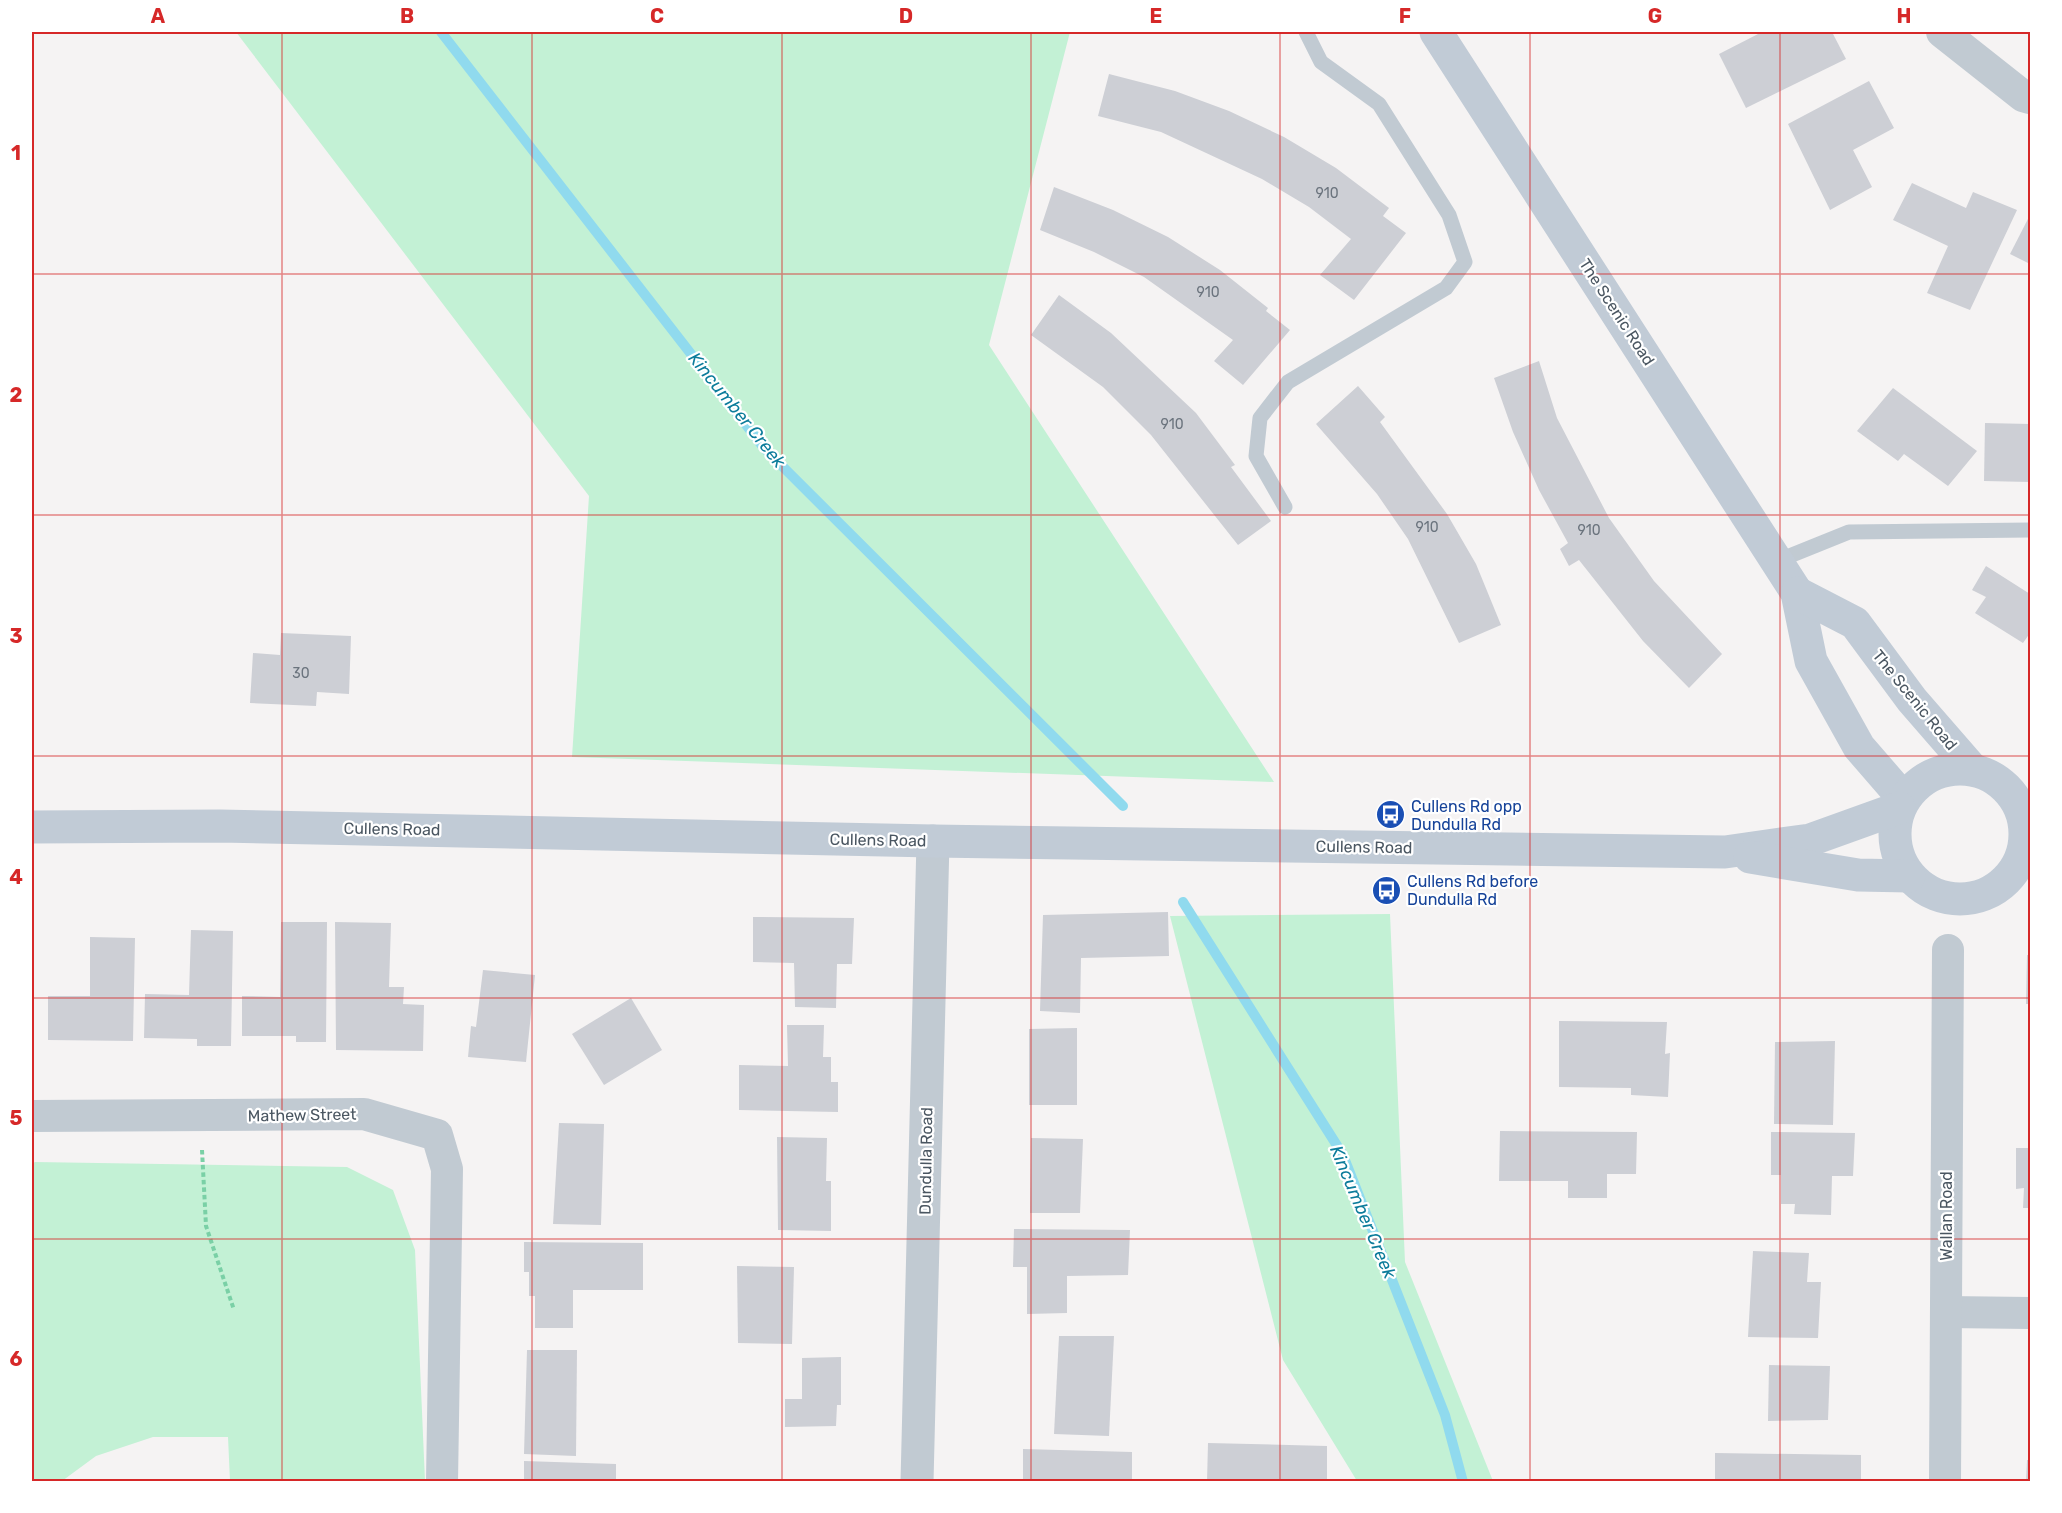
<svg xmlns="http://www.w3.org/2000/svg" width="2062" height="1513" font-family="Rubik,sans-serif">
  <style>
    .green { fill: #c3f1d5 }
    .lines { fill: none; stroke-linecap: round; stroke-linejoin: round }
    .stream { stroke: #90daee; stroke-width: 10 }
    .building { fill: #cdcfd5 }
    .path { stroke: #7ad0a6; stroke-width: 4; stroke-dasharray: 4.5 3; stroke-linecap: butt }
    .service { stroke: #c1cad2; stroke-width: 15 }
    .minor { stroke: #c1cad2; stroke-width: 32 }
    .tertiary { stroke: #c1cad2; stroke-width: 33 }
    .secondary { stroke: #c1cbd6; stroke-width: 33 }
    .grid { fill: none; stroke: #d62828; stroke-width: 1.5; stroke-opacity: 0.55 }
    .labels { text-anchor: middle; dominant-baseline: central; stroke-width: 4.5; stroke-linejoin: round; paint-order: stroke }
    .number-label { font-size: 14px; fill: #6b747e }
    .street-label { font-size: 16px; fill: #4a5661; stroke: #fff }
    .transit-label { font-size: 16px; fill: #164399; stroke: #fff; text-anchor: start }
    .water-label { font-size: 18px; font-style: italic; fill: #0c7c9b; stroke: #fff }
    .neatline { fill: none; stroke: #d62828; stroke-width: 2 }
    .grid-label { font-size: 20px; text-anchor: middle; font-weight: bold; fill: #d62828 }
  </style>
  <rect width="100%" height="100%" fill="#f5f3f3"/>
  <!-- green -->
  <g class="green">
    <polygon points="236,32 1070,32 989,345 1274,782 572,757 589,496"/>
    <polygon points="1390,914 1405,1262 1493,1481 1357,1481 1283,1360 1170,916"/>
    <polygon points="35,1162 347,1167 393,1190 415,1250 425,1481 230,1481 228,1437 153,1437 96,1456 62,1481 32,1481 32,1164"/>
  </g>
  <g class="lines">
    <!-- stream -->
    <g class="stream">
      <polyline points="441,32 764,448 1123,806"/>
      <polyline points="1183,902 1343,1155 1445,1415 1463,1482"/>
    </g>
  </g>
  <!-- building -->
  <g class="building">
    <polygon points="1762,32 1832,32 1846,59 1746,108 1719,54"/>
    <polygon points="1109,74 1175,91 1229,111 1284,137 1336,168 1389,208 1383,216 1406,233 1354,300 1320,275 1351,239 1309,207 1262,179 1161,132 1098,116"/>
    <polygon points="1869,81 1894,128 1853,150 1872,187 1830,210 1788,124"/>
    <polygon points="1912,183 1966,208 1973,192 2017,210 1970,310 1927,293 1948,246 1893,220"/>
    <polygon points="1054,187 1113,210 1168,237 1220,270 1268,308 1266,311 1290,330 1243,385 1214,361 1233,340 1144,277 1094,252 1040,230"/>
    <polygon points="2030,215 2030,264 2010,254"/>
    <polygon points="1059,295 1111,333 1196,413 1235,465 1231,467 1271,521 1238,545 1151,435 1103,387 1031,335"/>
    <polygon points="1539,361 1557,418 1609,518 1654,581 1722,654 1689,688 1643,641 1579,560 1569,566 1560,549 1568,543 1539,490 1513,432 1494,378"/>
    <polygon points="1358,386 1385,417 1380,422 1447,514 1476,564 1501,625 1459,643 1408,539 1377,494 1316,424"/>
    <polygon points="1893,388 1977,451 1948,486 1904,454 1898,461 1857,431"/>
    <polygon points="1985,423 2030,424 2030,482 1984,481"/>
    <polygon points="1986,566 2030,594 2030,633 2023,643 1975,613 1986,597 1972,590"/>
    <polygon points="281,633 351,636 349,694 317,692 316,706 250,703 253,653 280,655"/>
    <polygon points="1168,912 1169,956 1081,958 1080,1013 1040,1011 1043,915"/>
    <polygon points="753,917 854,918 852,964 837,964 836,1008 795,1007 794,963 753,962"/>
    <polygon points="281,922 327,922 326,1042 296,1042 296,1036 242,1036 242,996 280,997"/>
    <polygon points="335,922 391,923 389,987 404,987 403,1004 424,1005 423,1051 336,1050"/>
    <polygon points="191,930 233,931 231,1046 197,1046 197,1039 144,1038 145,994 189,995"/>
    <polygon points="90,937 135,938 133,1041 48,1040 48,996 90,996"/>
    <polygon points="2027,955 2030,955 2030,1004 2026,1004"/>
    <polygon points="483,970 535,975 526,1062 468,1057 471,1026 476,1027"/>
    <polygon points="631,998 662,1050 604,1085 572,1034"/>
    <polygon points="1559,1021 1667,1022 1665,1054 1670,1053 1668,1097 1631,1095 1631,1088 1559,1087"/>
    <polygon points="787,1025 824,1025 823,1057 831,1057 831,1082 838,1082 838,1112 739,1110 739,1065 788,1066"/>
    <polygon points="1077,1028 1077,1105 1029,1105 1029,1029"/>
    <polygon points="1835,1041 1833,1125 1774,1124 1775,1042"/>
    <polygon points="559,1123 604,1124 601,1225 553,1224"/>
    <polygon points="1500,1131 1637,1132 1636,1174 1607,1174 1607,1198 1568,1198 1568,1181 1499,1181"/>
    <polygon points="1771,1132 1855,1133 1853,1176 1832,1176 1831,1215 1794,1214 1795,1204 1781,1204 1781,1175 1771,1175"/>
    <polygon points="777,1137 827,1138 826,1181 831,1181 831,1231 778,1230"/>
    <polygon points="1031,1138 1083,1139 1080,1213 1030,1213"/>
    <polygon points="2016,1148 2030,1148 2030,1208 2023,1208 2024,1188 2016,1189"/>
    <polygon points="1014,1229 1130,1230 1128,1275 1067,1276 1067,1313 1027,1314 1027,1267 1013,1267"/>
    <polygon points="524,1242 643,1243 643,1290 573,1290 573,1328 535,1328 535,1296 529,1296 529,1272 524,1272"/>
    <polygon points="1753,1251 1809,1253 1807,1282 1821,1282 1818,1338 1748,1337"/>
    <polygon points="737,1266 794,1267 792,1344 738,1343"/>
    <polygon points="1059,1336 1114,1336 1109,1436 1054,1434"/>
    <polygon points="527,1350 577,1350 576,1456 524,1454"/>
    <polygon points="841,1357 841,1405 837,1405 836,1426 785,1427 785,1399 802,1399 802,1358"/>
    <polygon points="1769,1365 1830,1366 1828,1420 1768,1421"/>
    <polygon points="1208,1443 1327,1446 1327,1482 1207,1482"/>
    <polygon points="1023,1449 1132,1452 1132,1482 1023,1482"/>
    <polygon points="1715,1453 1861,1455 1861,1482 1715,1482"/>
    <polygon points="2027,1460 2030,1460 2030,1482 2026,1482"/>
    <polygon points="524,1461 616,1464 616,1482 524,1482"/>
  </g>
  <g class="lines">
    <!-- path -->
    <polyline class="path" points="202,1150 206,1226 234,1310"/>
    <!-- service -->
    <g class="service">
      <polyline points="1285,507 1256,456 1260,418 1288,382 1446,288 1465,262 1449,215 1379,104 1321,62 1306,32"/>
      <polyline points="1777,561 1849,532 2030,530"/>
    </g>
    <!-- minor -->
    <g class="minor">
      <polyline points="1942,32 2023,96 2030,98"/>
      <polyline points="32,1116 364,1114 437,1135 447,1169 442,1482"/>
      <polyline points="1946,1312 2030,1313"/>
      <polyline points="1945,1482 1948,950"/>
    </g>
    <!-- tertiary -->
    <polyline class="tertiary" points="917,1482 933,841"/>
    <!-- secondary -->
    <g class="secondary">
      <polyline points="1436,32 1797,593 1811,661 1859,747 1904,799"/>
      <polyline points="1797,593 1855,623 1912,700 1972,769"/>
      <circle cx="1960" cy="834" r="65"/>
      <polyline points="32,827 220,826 933,841 1725,852 1810,840 1899,808"/>
      <polyline points="1750,857 1858,875 1909,876"/>
    </g>
  </g>
  <!-- grid -->
  <path class="grid" d="M282,32V1482M532,32V1482M782,32V1482M1031,32V1482M1280,32V1482M1530,32V1482M1780,32V1482M32,274H2030M32,515H2030M32,756H2030M32,998H2030M32,1239H2030"/>
  <!-- icons -->
  <defs>
    <symbol id="bus-disc" viewBox="-11 -11 22 22"><circle r="9.5" fill="#1a4fb4" stroke="#fff"/><path d="M-5-6H5V4H4V6H2V4H-2V6H-4V4H-5ZM-3.5-4V0h7V-4ZM-3.5 1.2v1.5H-2V1.2ZM2 1.2v1.5H3.5V1.2Z" fill="#fff"/></symbol>
  </defs>
  <g fill-rule="evenodd">
    <use href="#bus-disc" x="1374" y="798" width="33" height="33"/>
    <use href="#bus-disc" x="1370" y="874" width="33" height="33"/>
  </g>
  <g class="labels">
    <!-- number labels -->
    <g class="number-label">
      <text x="1327" y="193">910</text>
      <text x="1208" y="292">910</text>
      <text x="1172" y="424">910</text>
      <text x="1427" y="527">910</text>
      <text x="1589" y="530">910</text>
      <text x="301" y="673">30</text>
    </g>
    <!-- street labels -->
    <g class="street-label">
      <text transform="translate(1617 312) rotate(57)">The Scenic Road</text>
      <text transform="translate(1915 700) rotate(51)">The Scenic Road</text>
      <text transform="translate(392 829) rotate(1)">Cullens Road</text>
      <text transform="translate(878 840) rotate(1)">Cullens Road</text>
      <text transform="translate(1364 847) rotate(1)">Cullens Road</text>
      <text transform="translate(302 1115) rotate(-1)">Mathew Street</text>
      <text transform="translate(926 1161) rotate(-89)">Dundulla Road</text>
      <text transform="translate(1946 1216) rotate(-90)">Wallan Road</text>
    </g>
    <!-- transit labels -->
    <g class="transit-label">
      <text x="1411" y="806">Cullens Rd opp<tspan x="1411" dy="18">Dundulla Rd</tspan></text>
      <text x="1407" y="881">Cullens Rd before<tspan x="1407" dy="18">Dundulla Rd</tspan></text>
    </g>
    <!-- water labels -->
    <g class="water-label">
      <text transform="translate(737 410) rotate(51)">Kincumber Creek</text>
      <text transform="translate(1363 1212) rotate(67)">Kincumber Creek</text>
    </g>
  </g>
  <!-- border -->
  <rect width="2062" height="1513" fill="none" stroke="#ffffff" stroke-width="66"/>
  <rect x="33" y="33" width="1996" height="1447" class="neatline"/>
  <g class="grid-label">
    <text x="158" y="23">A</text>
    <text x="407" y="23">B</text>
    <text x="657" y="23">C</text>
    <text x="906" y="23">D</text>
    <text x="1156" y="23">E</text>
    <text x="1405" y="23">F</text>
    <text x="1655" y="23">G</text>
    <text x="1904" y="23">H</text>
    <text x="16" y="160">1</text>
    <text x="16" y="402">2</text>
    <text x="16" y="643">3</text>
    <text x="16" y="884">4</text>
    <text x="16" y="1125">5</text>
    <text x="16" y="1366">6</text>
  </g>
</svg>
